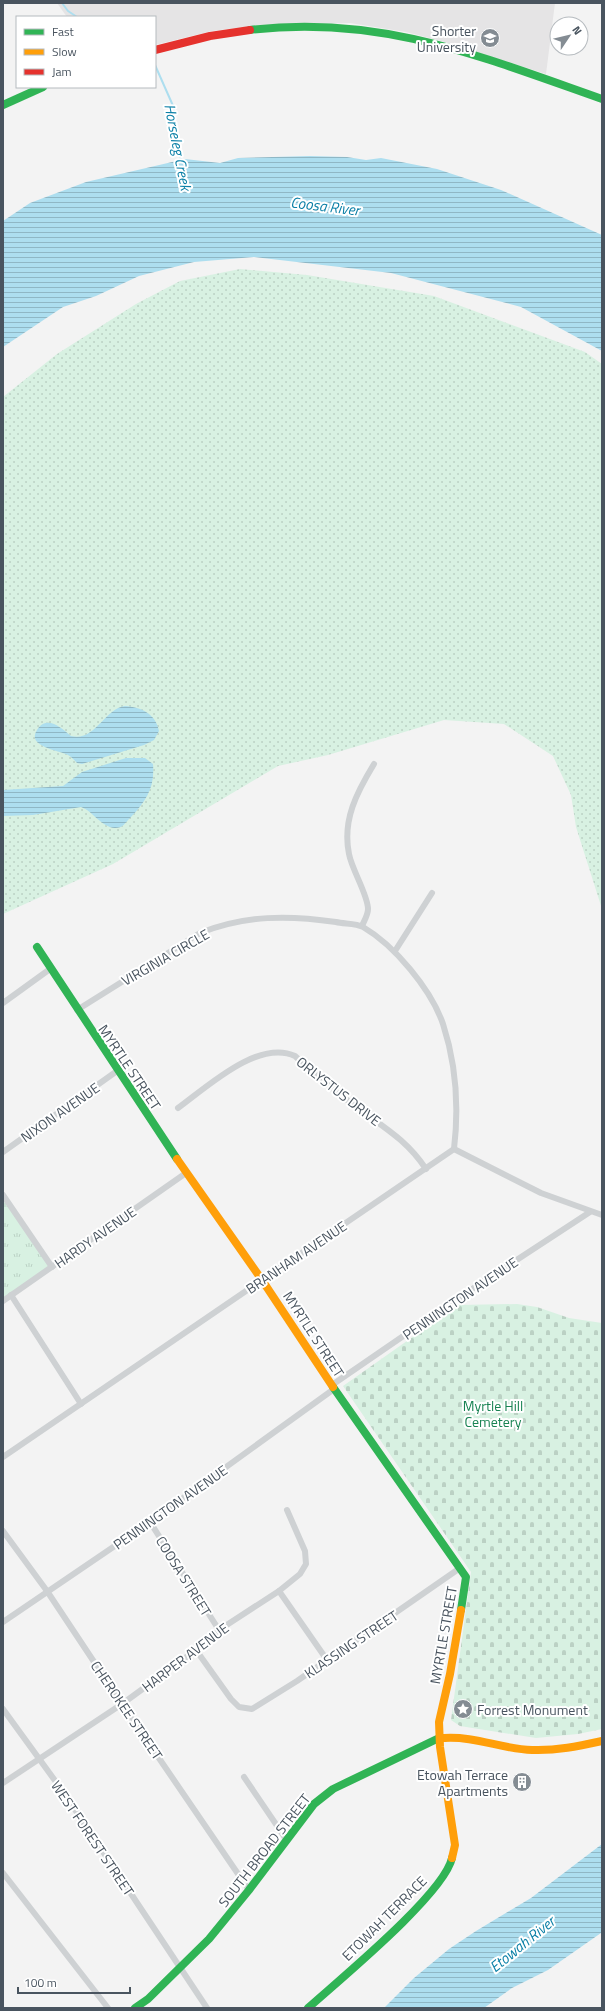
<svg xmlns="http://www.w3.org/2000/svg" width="605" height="2011" font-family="'Titillium Web',sans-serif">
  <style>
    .education { fill: #e5e4e5 }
    .grass { fill: url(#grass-dots) }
    .cemetery { fill: url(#cemetery-stones) }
    .park { fill: url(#park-tufts) }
    .water { fill: url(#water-rules) }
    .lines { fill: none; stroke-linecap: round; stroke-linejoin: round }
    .stream { stroke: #addeef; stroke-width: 2 }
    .street { stroke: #ced1d3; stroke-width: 6 }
    .fast { stroke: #30b455; stroke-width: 8 }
    .slow { stroke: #ff9f0a; stroke-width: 8 }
    .jam { stroke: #e5322d; stroke-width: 8 }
    .labels { text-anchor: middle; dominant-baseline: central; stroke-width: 4; stroke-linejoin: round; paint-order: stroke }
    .poi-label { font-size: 14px; fill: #49545f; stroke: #fff; text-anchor: end }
    .street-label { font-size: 14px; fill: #49545f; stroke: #fff }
    .park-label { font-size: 14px; fill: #188352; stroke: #fff }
    .water-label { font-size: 15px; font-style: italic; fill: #0c80a7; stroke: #fff }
  </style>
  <defs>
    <pattern id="grass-dots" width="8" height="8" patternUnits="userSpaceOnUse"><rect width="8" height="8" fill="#d8f1e2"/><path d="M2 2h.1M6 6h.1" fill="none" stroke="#bbd1c4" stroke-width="1.8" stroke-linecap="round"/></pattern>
    <pattern id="cemetery-stones" width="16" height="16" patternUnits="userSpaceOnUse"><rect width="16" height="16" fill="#d8f1e2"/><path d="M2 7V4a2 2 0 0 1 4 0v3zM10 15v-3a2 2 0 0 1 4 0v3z" fill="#bbd1c4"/></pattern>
    <pattern id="park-tufts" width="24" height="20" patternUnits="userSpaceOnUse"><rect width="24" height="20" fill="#d8f1e2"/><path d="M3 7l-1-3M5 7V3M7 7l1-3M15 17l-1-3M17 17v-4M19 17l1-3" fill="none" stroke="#bbd1c4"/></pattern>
    <pattern id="water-rules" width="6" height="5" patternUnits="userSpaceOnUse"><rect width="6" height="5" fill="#addeef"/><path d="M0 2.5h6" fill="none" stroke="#8fb7c5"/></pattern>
  </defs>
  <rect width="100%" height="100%" fill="#f3f3f3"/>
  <!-- education -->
  <polygon class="education" points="57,3 555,3 546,74 441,41 406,32 350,23 259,25 212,31 155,45 155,17 67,17"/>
  <!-- grass -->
  <polygon class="grass" points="240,269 307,275 434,296 585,352 602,364 602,909 576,827 571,795 553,756 504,724 444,720 328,755 278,766 113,864 3,914 3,397 57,354 136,304 180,281"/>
  <!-- cemetery -->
  <polygon class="cemetery" points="517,1304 537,1307 569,1318 602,1323 602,1729 578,1734 536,1738 460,1726 451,1720 471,1572 343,1386 458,1305"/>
  <!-- park -->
  <polygon class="park" points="3,1195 52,1267 3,1301"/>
  <!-- water -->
  <g class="water">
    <polygon points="310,156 347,157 366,160 381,158 437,169 501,190 602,235 602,351 521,307 391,273 254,257 194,262 139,276 96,296 63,307 3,347 3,221 30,203 86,182 185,159 220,163 238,158"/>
    <path d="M125,706C141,707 156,714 159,731L154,740L144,745L82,764L77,763C74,760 72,757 68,755C59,750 26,747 37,730C46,714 62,728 71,736C95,742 104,709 125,706Z"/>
    <path d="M126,758H145L153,764C155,788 146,801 130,818C125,823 123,828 115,828C101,827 93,811 81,807L33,815L3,816V790L63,786L82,772Z"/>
    <polygon points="602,1844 601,1933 548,1970 512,1988 484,2008 384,2008 414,1978 449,1949 476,1931 531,1898"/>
  </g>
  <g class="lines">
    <!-- stream -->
    <g class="stream">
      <polyline points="62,3 68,11 77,17"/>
      <polyline points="155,65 174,108 175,133 181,161"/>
    </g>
    <!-- street -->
    <g class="street">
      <path d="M362,926C364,921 368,915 368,909C368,895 352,870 349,854C342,820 357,792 374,764"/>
      <polyline points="395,951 432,893"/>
      <polyline points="3,1003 50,969"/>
      <path d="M77,1010L200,933C246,915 288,915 336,922C344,924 356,923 363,927C394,945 431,989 443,1024C456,1064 459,1107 454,1149"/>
      <path d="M178,1108C207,1087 258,1039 295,1056C314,1074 334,1091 355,1106C383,1127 406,1139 426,1169"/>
      <polyline points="454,1149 541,1193 602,1215"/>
      <polyline points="3,1152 117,1071"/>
      <polyline points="3,1195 52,1267"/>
      <polyline points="11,1295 81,1404"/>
      <polyline points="3,1301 186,1173"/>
      <polyline points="332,1385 463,1295 590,1212"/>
      <polyline points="3,1457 454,1149"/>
      <polyline points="150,1522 219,1630"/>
      <polyline points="3,1531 47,1591 122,1704 249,1890"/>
      <polyline points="279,1591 327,1660"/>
      <polyline points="3,1622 150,1522 334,1389"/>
      <polyline points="196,1650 231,1699 239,1707 252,1709 297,1681 460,1568"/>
      <polyline points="3,1709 64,1793 207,2008"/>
      <polyline points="244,1777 286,1839"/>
      <polyline points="3,1783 122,1704 196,1650 219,1630 279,1591 300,1574 306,1564 305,1551 287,1510"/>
      <polyline points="3,1873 108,2008"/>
    </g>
    <!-- fast -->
    <g class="fast">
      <path d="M250,30C380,14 482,57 602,99"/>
      <polyline points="3,105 43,87"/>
      <polyline points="37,947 177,1159"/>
      <polyline points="333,1387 466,1577 461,1610"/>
      <polyline points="135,2008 148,1999 209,1939 249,1890 314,1804 333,1789 439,1738 444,1738"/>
      <path d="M308,2008C339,1980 444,1894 452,1858"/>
    </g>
    <!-- slow -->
    <g class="slow">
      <polyline points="177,1159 262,1280 333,1387"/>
      <path d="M444,1738C475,1736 502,1749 532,1750C556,1751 579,1746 602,1741"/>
      <polyline points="452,1858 455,1845 440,1747 439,1722 450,1674 461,1610"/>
    </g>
    <!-- jam -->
    <polyline class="jam" points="155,50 210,36 250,30"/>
  </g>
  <!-- icons -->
  <defs>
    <symbol id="university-disc" viewBox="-11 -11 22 22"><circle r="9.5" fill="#848c93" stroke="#fff"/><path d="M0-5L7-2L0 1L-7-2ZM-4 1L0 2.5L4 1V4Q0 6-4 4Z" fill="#fff"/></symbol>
    <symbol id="sight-disc" viewBox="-11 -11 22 22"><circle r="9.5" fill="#848c93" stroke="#fff"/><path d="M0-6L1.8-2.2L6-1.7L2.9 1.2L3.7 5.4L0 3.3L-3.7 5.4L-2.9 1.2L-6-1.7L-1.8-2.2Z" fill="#fff"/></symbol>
    <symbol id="building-disc" viewBox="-11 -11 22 22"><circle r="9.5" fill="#848c93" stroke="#fff"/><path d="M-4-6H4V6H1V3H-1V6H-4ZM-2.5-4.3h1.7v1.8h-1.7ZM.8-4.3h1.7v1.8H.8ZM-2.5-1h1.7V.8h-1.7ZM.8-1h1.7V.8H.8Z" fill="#fff"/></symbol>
  </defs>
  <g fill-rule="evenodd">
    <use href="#university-disc" x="479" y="27" width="22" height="22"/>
    <use href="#sight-disc" x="452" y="1698" width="22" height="22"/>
    <use href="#building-disc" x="511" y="1771" width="22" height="22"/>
  </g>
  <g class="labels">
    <!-- poi labels -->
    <g class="poi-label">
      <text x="476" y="30">Shorter<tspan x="476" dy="16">University</tspan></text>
      <text x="477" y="1709" text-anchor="start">Forrest Monument</text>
      <text x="508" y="1774">Etowah Terrace<tspan x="508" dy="16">Apartments</tspan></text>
    </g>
    <!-- street labels -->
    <g class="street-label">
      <text transform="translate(165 957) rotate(-30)">VIRGINIA CIRCLE</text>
      <text transform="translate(130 1067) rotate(56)">MYRTLE STREET</text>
      <text transform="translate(339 1091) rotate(38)">ORLYSTUS DRIVE</text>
      <text transform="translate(60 1112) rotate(-35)">NIXON AVENUE</text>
      <text transform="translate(95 1237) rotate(-35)">HARDY AVENUE</text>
      <text transform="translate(296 1257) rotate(-34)">BRANHAM AVENUE</text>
      <text transform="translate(460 1298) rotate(-34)">PENNINGTON AVENUE</text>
      <text transform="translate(314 1334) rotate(57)">MYRTLE STREET</text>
      <text transform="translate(170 1507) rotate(-35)">PENNINGTON AVENUE</text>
      <text transform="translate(184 1576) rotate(58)">COOSA STREET</text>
      <text transform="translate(443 1635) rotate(-80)">MYRTLE STREET</text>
      <text transform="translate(351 1644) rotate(-34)">KLASSING STREET</text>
      <text transform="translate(185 1657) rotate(-37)">HARPER AVENUE</text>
      <text transform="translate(127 1710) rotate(56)">CHEROKEE STREET</text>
      <text transform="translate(93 1838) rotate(56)">WEST FOREST STREET</text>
      <text transform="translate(264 1850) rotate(-52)">SOUTH BROAD STREET</text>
      <text transform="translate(384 1918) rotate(-45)">ETOWAH TERRACE</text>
    </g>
    <!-- park labels -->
    <g class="park-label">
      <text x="493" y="1405">Myrtle Hill<tspan x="493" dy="16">Cemetery</tspan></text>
    </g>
    <!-- water labels -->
    <g class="water-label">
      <text transform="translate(178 147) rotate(79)">Horseleg Creek</text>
      <text transform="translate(325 206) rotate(7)">Coosa River</text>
      <text transform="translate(522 1944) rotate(-39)">Etowah River</text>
    </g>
  </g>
  <!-- border -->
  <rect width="605" height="2011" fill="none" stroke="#49545f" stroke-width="8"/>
  <!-- legend -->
  <rect x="16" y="16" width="140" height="72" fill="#ffffff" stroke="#b6bbbf"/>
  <rect x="24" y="29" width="20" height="6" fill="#30b455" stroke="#b6bbbf"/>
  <text x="52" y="36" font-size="12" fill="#49545f">Fast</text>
  <rect x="24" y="49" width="20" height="6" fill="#ff9f0a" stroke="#b6bbbf"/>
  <text x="52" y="56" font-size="12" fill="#49545f">Slow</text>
  <rect x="24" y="69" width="20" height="6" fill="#e5322d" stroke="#b6bbbf"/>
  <text x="52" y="76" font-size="12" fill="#49545f">Jam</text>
  <!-- north arrow -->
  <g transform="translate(569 36) rotate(55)"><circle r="19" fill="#ffffff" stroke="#b6bbbf"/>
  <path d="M0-3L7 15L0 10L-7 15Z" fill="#848c93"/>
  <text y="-6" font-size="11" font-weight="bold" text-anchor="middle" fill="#49545f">N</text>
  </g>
  <!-- scale -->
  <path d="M18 1987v6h112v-6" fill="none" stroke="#49545f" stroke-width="2"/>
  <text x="24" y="1987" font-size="12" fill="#49545f" stroke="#ffffff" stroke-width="3" paint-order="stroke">100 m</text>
</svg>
